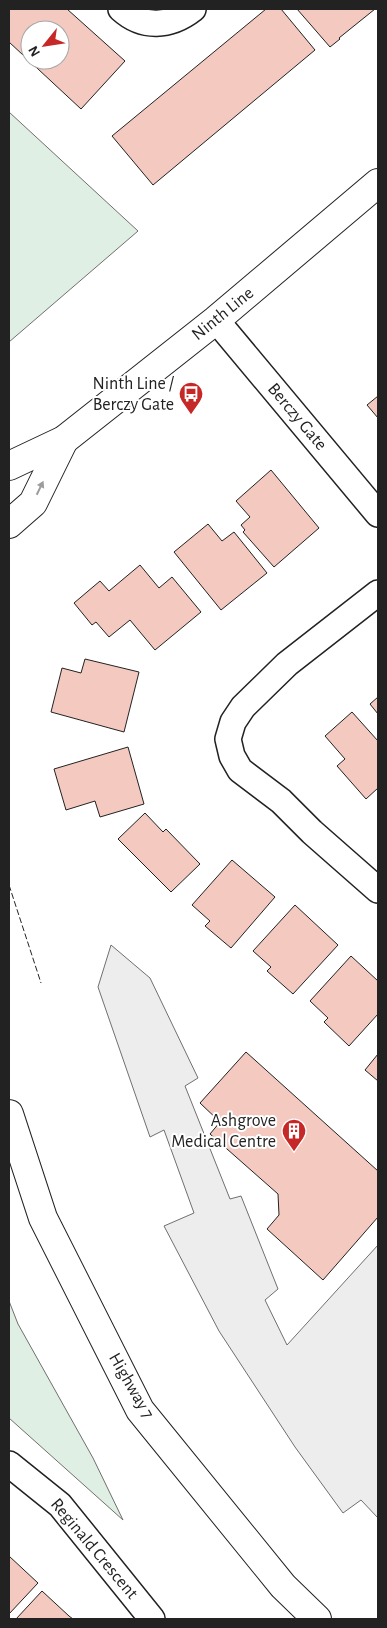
<svg xmlns="http://www.w3.org/2000/svg" width="387" height="1628" font-family="'Alegreya Sans',sans-serif">
  <style>
    .green { fill: #e0efe3; stroke: #6f6f6f }
    .parking { fill: #ededed; stroke: #6f6f6f }
    .building { fill: #f3c9c0; stroke: #222; fill-rule: evenodd }
    .lines { fill: none; stroke-linecap: round; stroke-linejoin: round }
    .street-casing { stroke: #222; stroke-width: 28 }
    .secondary-casing { stroke: #222; stroke-width: 30 }
    .primary-casing { stroke: #222; stroke-width: 30 }
    .street { stroke: #fff; stroke-width: 25 }
    .secondary { stroke: #fff; stroke-width: 28 }
    .primary { stroke: #fff; stroke-width: 28 }
    .fence { stroke: #222; stroke-width: 1; stroke-dasharray: 6 2.5; stroke-linecap: butt }
    .oneway { fill: #9c9c9c }
    .labels { text-anchor: middle; dominant-baseline: central; stroke-width: 4; stroke-linejoin: round; paint-order: stroke }
    .street-label { font-size: 18px; fill: #222; stroke: #fff }
    .poi-label { font-size: 18px; fill: #222; stroke: #fff; text-anchor: end }
  </style>
  <rect width="100%" height="100%" fill="#fff"/>
  <!-- green -->
  <g class="green">
    <polygon points="9,112 138,231 9,342"/>
    <polygon points="9,1301 18,1324 93,1458 123,1520 9,1418"/>
  </g>
  <!-- parking -->
  <polygon class="parking" points="111,945 150,978 198,1078 185,1086 230,1199 241,1196 278,1289 265,1300 287,1345 378,1245 378,1518 361,1500 343,1513 295,1447 219,1331 164,1226 194,1213 164,1130 150,1137 98,987"/>
  <!-- building -->
  <g class="building">
    <path d="M9,9H67L125,61L81,109L9,42ZM30,30H60V60H30Z"/>
    <polygon points="266,9 281,9 315,50 153,185 112,136"/>
    <polygon points="297,9 375,9 339,38 340,39 330,47"/>
    <polygon points="378,396 378,418 367,405"/>
    <polygon points="271,470 319,528 274,567 243,532 245,530 241,525 250,517 236,501"/>
    <polygon points="208,524 222,541 234,532 267,573 221,610 174,552"/>
    <polygon points="140,565 159,588 172,577 201,612 155,650 130,620 109,637 96,622 92,625 74,603 100,581 109,591"/>
    <polygon points="85,659 139,672 124,732 51,712 62,668 81,673"/>
    <polygon points="378,697 378,714 370,704"/>
    <polygon points="352,712 378,741 378,788 366,799 337,766 345,759 325,736"/>
    <polygon points="128,747 144,804 100,817 95,801 66,810 54,769"/>
    <polygon points="145,813 163,832 166,829 200,864 171,892 118,839"/>
    <polygon points="232,860 275,897 231,948 205,926 210,921 192,905"/>
    <polygon points="295,905 338,945 293,994 267,971 271,967 253,951"/>
    <polygon points="351,956 378,981 378,1014 349,1046 324,1022 328,1018 310,1001"/>
    <polygon points="246,1052 378,1171 378,1217 323,1280 267,1229 279,1215 278,1194 210,1134 220,1122 200,1103"/>
    <polygon points="378,1054 378,1081 365,1070"/>
    <polygon points="9,1556 38,1583 9,1614"/>
    <polygon points="42,1591 69,1616 73,1619 16,1619"/>
  </g>
  <g class="lines">
    <defs>
      <g id="street">
        <path d="M121,9C143,29 170,27 193,9"/>
        <polyline points="216,320 378,514"/>
        <polyline points="378,593 287,664 243,707 233,722 228,739 232,756 240,770 281,801 312,832 378,890"/>
        <polyline points="9,1464 60,1505 152,1619"/>
      </g>
      <g id="secondary">
        <polyline points="9,466 64,440 216,320 378,183"/>
        <polyline points="9,524 33,503 64,440"/>
      </g>
      <polyline id="primary" points="9,1114 43,1218 140,1410 283,1586 317,1619"/>
    </defs>
    <!-- street casing -->
    <use href="#street" class="street-casing"/>
    <!-- secondary casing -->
    <use href="#secondary" class="secondary-casing"/>
    <!-- primary casing -->
    <use href="#primary" class="primary-casing"/>
    <!-- street -->
    <use href="#street" class="street"/>
    <!-- secondary -->
    <use href="#secondary" class="secondary"/>
    <!-- primary -->
    <use href="#primary" class="primary"/>
    <!-- fence -->
    <polyline class="fence" points="9,885 41,983"/>
  </g>
  <!-- one-way arrows -->
  <defs><path id="oneway-solid" d="M-6-.8H1V-3.2L6.5 0L1 3.2V.8H-6Z" transform="scale(1.25)"/></defs>
  <use class="oneway" href="#oneway-solid" transform="translate(40 488) rotate(-64)"/>
  <!-- icons -->
  <defs>
    <symbol id="bus-pin" viewBox="-11 -11 22 30"><path d="M0 17L-7.5 6A9.5 9.5 0 1 1 7.5 6Z" fill="#c62828" stroke="#fff"/><path d="M-5-6H5V4H4V6H2V4H-2V6H-4V4H-5ZM-3.5-4V0h7V-4ZM-3.5 1.2v1.5H-2V1.2ZM2 1.2v1.5H3.5V1.2Z" fill="#fff"/></symbol>
    <symbol id="building-pin" viewBox="-11 -11 22 30"><path d="M0 17L-7.5 6A9.5 9.5 0 1 1 7.5 6Z" fill="#c62828" stroke="#fff"/><path d="M-4-6H4V6H1V3H-1V6H-4ZM-2.5-4.3h1.7v1.8h-1.7ZM.8-4.3h1.7v1.8H.8ZM-2.5-1h1.7V.8h-1.7ZM.8-1h1.7V.8H.8Z" fill="#fff"/></symbol>
  </defs>
  <g fill-rule="evenodd">
    <use href="#bus-pin" x="177" y="380" width="28" height="38"/>
    <use href="#building-pin" x="280" y="1117" width="28" height="38"/>
  </g>
  <g class="labels">
    <!-- street labels -->
    <g class="street-label">
      <text transform="translate(223 314) rotate(-39)">Ninth Line</text>
      <text transform="translate(297 417) rotate(50)">Berczy Gate</text>
      <text transform="translate(131 1386) rotate(60)">Highway 7</text>
      <text transform="translate(94 1549) rotate(50)">Reginald Crescent</text>
    </g>
    <!-- poi labels -->
    <g class="poi-label">
      <text x="174" y="384">Ninth Line /<tspan x="174" dy="21">Berczy Gate</tspan></text>
      <text x="276" y="1121">Ashgrove<tspan x="276" dy="21">Medical Centre</tspan></text>
    </g>
  </g>
  <!-- border -->
  <rect width="387" height="1628" fill="none" stroke="#222222" stroke-width="20"/>
  <!-- north arrow -->
  <g transform="translate(45 45) rotate(240)"><circle r="24" fill="#ffffff" stroke="#a7a7a7"/>
  <path d="M0-4L9 19L0 12L-9 19Z" fill="#c62828"/>
  <text y="-8" font-size="14" font-weight="bold" text-anchor="middle" fill="#222222">N</text>
  </g>
</svg>
